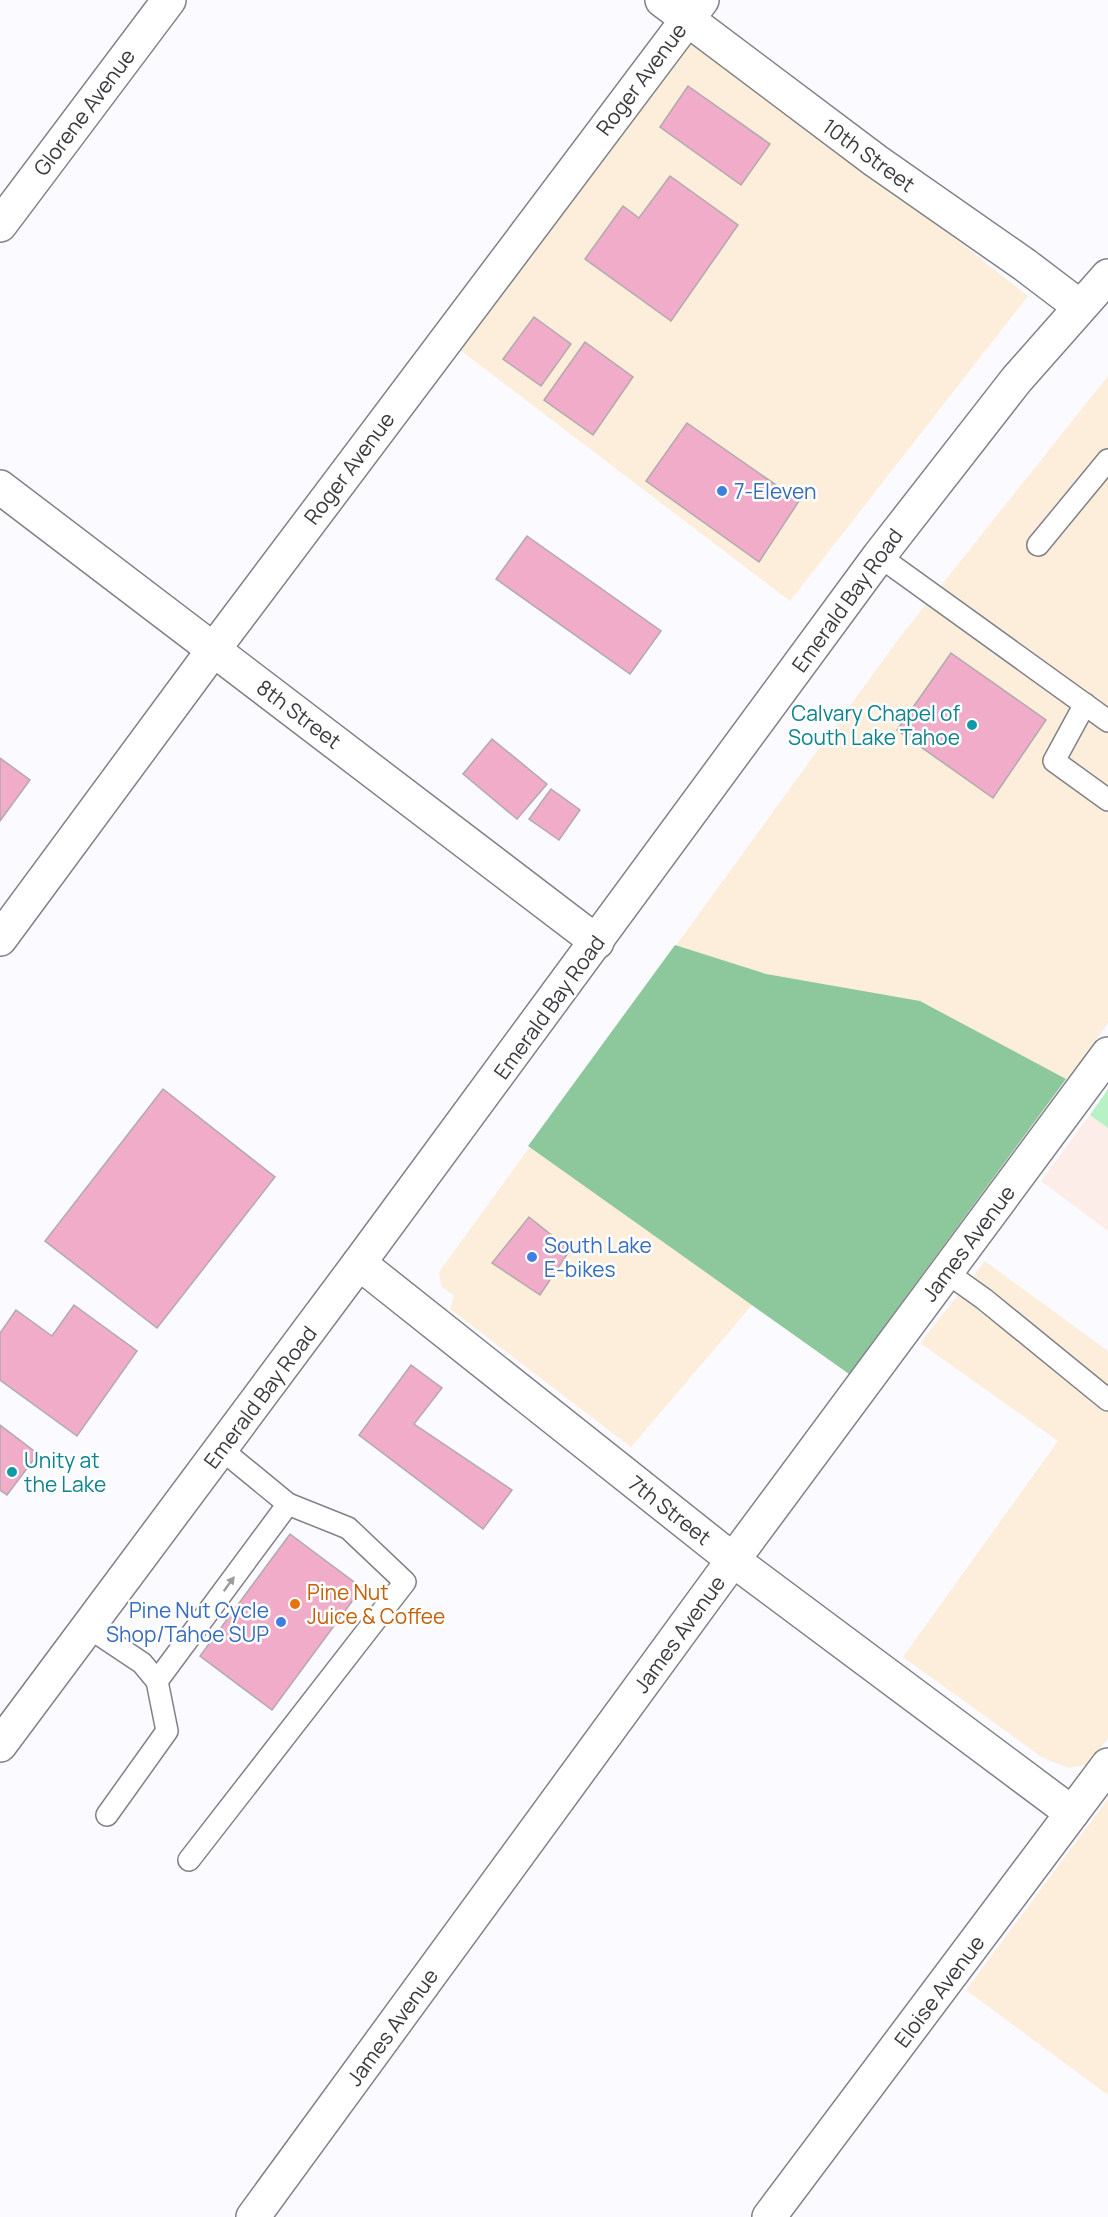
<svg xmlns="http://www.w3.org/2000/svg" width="1108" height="2217" font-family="Manrope,sans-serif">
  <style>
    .commercial { fill: #fceedb }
    .industrial { fill: #fcede8 }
    .green { fill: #b7f1c5 }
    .forest { fill: #8dc89d }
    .building { fill: #f0acc9; stroke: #b2a9ad; stroke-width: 1.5 }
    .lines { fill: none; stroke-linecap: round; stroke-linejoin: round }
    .lane-casing { stroke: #818188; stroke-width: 24 }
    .street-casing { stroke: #818188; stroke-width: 36 }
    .secondary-casing { stroke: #818188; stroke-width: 36 }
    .primary-casing { stroke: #818188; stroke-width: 36 }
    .lane { stroke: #fff; stroke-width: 21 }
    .street { stroke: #fff; stroke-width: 33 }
    .secondary { stroke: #fff; stroke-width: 33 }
    .primary { stroke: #fff; stroke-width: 33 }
    .oneway { fill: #9d9d9e }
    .shop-dot { fill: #3f7fe0; stroke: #fff; stroke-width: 2 }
    .culture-dot { fill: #0f9aa8; stroke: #fff; stroke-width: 2 }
    .food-dot { fill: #e8710a; stroke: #fff; stroke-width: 2 }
    .labels { text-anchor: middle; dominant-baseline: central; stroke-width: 5; stroke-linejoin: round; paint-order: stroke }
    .street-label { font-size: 21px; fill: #3b3b3e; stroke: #fff }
    .shop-label { font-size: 21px; fill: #366cbe; stroke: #fff; text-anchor: start }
    .culture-label { font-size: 21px; fill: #0d838f; stroke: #fff; text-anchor: end }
    .food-label { font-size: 21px; fill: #c56008; stroke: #fff; text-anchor: start }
  </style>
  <rect width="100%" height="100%" fill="#fafaff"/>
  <!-- commercial -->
  <g class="commercial">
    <polygon points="688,29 1028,296 790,601 452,344"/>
    <polygon points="1108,376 1108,1023 849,1373 752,1305 631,1447 450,1309 454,1296 441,1286 439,1272 900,637"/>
    <polygon points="985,1261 1108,1351 1108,1739 1086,1765 1069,1768 1043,1758 903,1657 1058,1441 920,1343"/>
    <polygon points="1108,1799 1108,2095 966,1990"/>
  </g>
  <!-- industrial -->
  <polygon class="industrial" points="1090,1115 1108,1128 1108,1231 1041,1181"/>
  <!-- green -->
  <polygon class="green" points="1108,1089 1108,1128 1090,1115"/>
  <!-- forest -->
  <polygon class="forest" points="675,945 766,974 920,1001 1066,1079 849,1374 528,1146"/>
  <!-- building -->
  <g class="building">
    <polygon points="688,86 770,144 741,185 660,127"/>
    <polygon points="670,176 738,225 671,321 585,259 623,206 639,218"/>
    <polygon points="534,317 571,344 541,386 503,359"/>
    <polygon points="585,342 633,377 593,435 544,400"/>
    <polygon points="687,423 799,501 759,562 646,481"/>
    <polygon points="527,536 661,631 630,674 496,579"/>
    <polygon points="951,653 1046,720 993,798 897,730"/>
    <polygon points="492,739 547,784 517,819 463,774"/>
    <polygon points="0,758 30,780 0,821"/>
    <polygon points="551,789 580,810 559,840 529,819"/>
    <polygon points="163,1089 275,1177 157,1328 45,1241"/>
    <polygon points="529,1217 570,1250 540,1295 492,1263"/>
    <polygon points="74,1305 137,1351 77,1436 0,1380 0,1333 16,1310 52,1336"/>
    <polygon points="411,1365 442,1388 414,1424 512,1490 483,1529 359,1435"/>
    <polygon points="0,1425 38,1454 7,1495 0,1490"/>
    <polygon points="290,1534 362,1588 272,1710 200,1656"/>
  </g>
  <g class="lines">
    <defs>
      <g id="lane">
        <polyline points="1038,545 1108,460"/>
        <polyline points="879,556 1108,721"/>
        <polyline points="1085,704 1054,761 1108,800"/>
        <polyline points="946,1272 984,1299 1108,1400"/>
        <polyline points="88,1627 142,1663 157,1681 167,1731 107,1815"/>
        <polyline points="157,1681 288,1504"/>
        <polyline points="189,1860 405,1582 348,1528 288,1504 221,1449"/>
      </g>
      <g id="street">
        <polyline points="0,225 169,0"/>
        <polyline points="0,487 597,942"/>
        <polyline points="0,939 214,649 702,0"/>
        <polyline points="359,1263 733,1560 1072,1813"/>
        <polyline points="253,2217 733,1560 1108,1054"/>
        <polyline points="769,2217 1108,1765"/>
      </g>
      <polyline id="secondary" points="662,0 876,161 1025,265 1079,306"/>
      <polyline id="primary" points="0,1745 359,1263 879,556 1017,379 1108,276"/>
    </defs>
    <!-- lane casing -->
    <use href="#lane" class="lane-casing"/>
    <!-- street casing -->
    <use href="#street" class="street-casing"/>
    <!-- secondary casing -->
    <use href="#secondary" class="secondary-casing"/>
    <!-- primary casing -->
    <use href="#primary" class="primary-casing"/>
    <!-- lane -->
    <use href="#lane" class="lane"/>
    <!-- street -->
    <use href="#street" class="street"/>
    <!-- secondary -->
    <use href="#secondary" class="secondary"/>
    <!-- primary -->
    <use href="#primary" class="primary"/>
  </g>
  <!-- one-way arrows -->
  <defs><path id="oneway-solid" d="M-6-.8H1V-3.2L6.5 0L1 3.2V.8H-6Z" transform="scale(1.5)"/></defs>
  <use class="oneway" href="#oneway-solid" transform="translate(229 1584) rotate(-54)"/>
  <!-- markers -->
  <g class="shop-dot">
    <circle cx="722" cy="491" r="6"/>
    <circle cx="532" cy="1257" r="6"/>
    <circle cx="281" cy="1622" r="6"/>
  </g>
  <g class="culture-dot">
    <circle cx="972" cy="725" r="6"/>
    <circle cx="12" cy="1472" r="6"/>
  </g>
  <circle class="food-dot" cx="295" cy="1604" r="6"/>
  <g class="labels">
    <!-- street labels -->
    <g class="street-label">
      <text transform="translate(641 79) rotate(-53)">Roger Avenue</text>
      <text transform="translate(84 112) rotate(-53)">Glorene Avenue</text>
      <text transform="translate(869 155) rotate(36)">10th Street</text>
      <text transform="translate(349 468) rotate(-53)">Roger Avenue</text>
      <text transform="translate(847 600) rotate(-54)">Emerald Bay Road</text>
      <text transform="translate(299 714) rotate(37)">8th Street</text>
      <text transform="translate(549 1007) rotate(-54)">Emerald Bay Road</text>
      <text transform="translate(968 1243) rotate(-53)">James Avenue</text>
      <text transform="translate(260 1397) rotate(-53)">Emerald Bay Road</text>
      <text transform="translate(670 1510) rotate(38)">7th Street</text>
      <text transform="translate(679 1634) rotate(-54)">James Avenue</text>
      <text transform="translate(939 1991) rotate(-53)">Eloise Avenue</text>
      <text transform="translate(392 2027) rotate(-54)">James Avenue</text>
    </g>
    <!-- shop labels -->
    <g class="shop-label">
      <text x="734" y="491">7-Eleven</text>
      <text x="544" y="1245">South Lake<tspan x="544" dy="24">E-bikes</tspan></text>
      <text x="269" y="1610" text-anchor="end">Pine Nut Cycle<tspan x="269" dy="24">Shop/Tahoe SUP</tspan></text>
    </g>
    <!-- culture labels -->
    <g class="culture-label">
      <text x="960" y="713">Calvary Chapel of<tspan x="960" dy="24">South Lake Tahoe</tspan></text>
      <text x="24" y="1460" text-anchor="start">Unity at<tspan x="24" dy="24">the Lake</tspan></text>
    </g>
    <!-- food labels -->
    <g class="food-label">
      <text x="307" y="1592">Pine Nut<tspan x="307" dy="24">Juice &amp; Coffee</tspan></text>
    </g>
  </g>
</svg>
